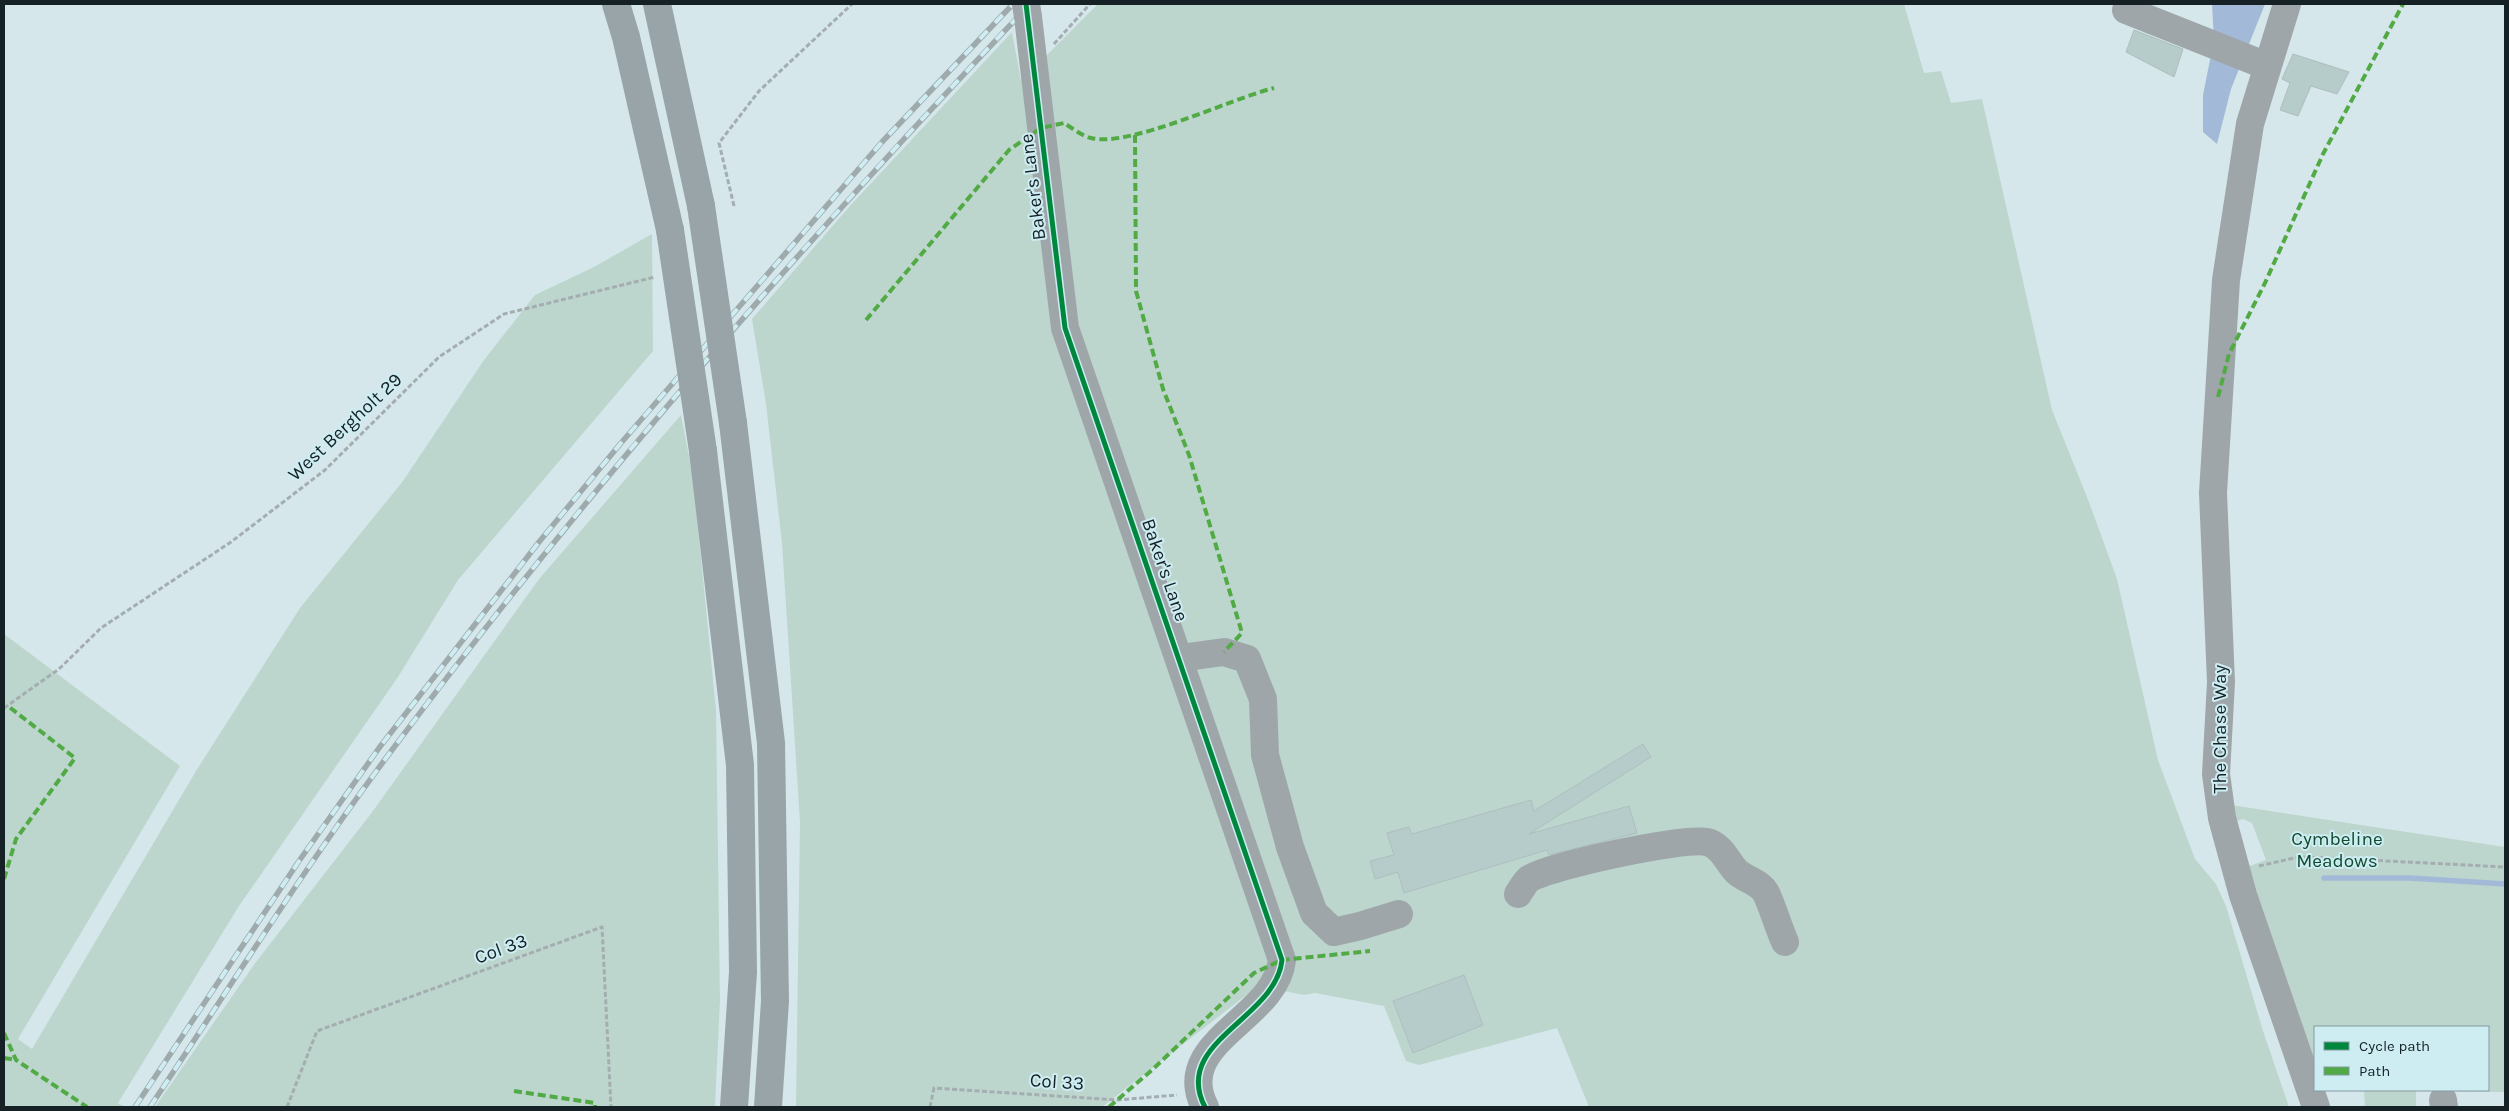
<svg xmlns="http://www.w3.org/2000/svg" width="2509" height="1111" font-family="Karla,sans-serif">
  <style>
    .green { fill: #bcd6cd }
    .water { fill: #a3b9d8 }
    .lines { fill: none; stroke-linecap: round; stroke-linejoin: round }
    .stream { stroke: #a3b9d8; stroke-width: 5.5 }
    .building { fill: #b6cccb; stroke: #afbdbe }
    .path { stroke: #a4adb0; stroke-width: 3; stroke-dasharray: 5 2.5; stroke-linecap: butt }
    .minor { stroke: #9fa6a9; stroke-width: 28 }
    .highway { stroke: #99a4a8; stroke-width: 28 }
    .rail-casing { stroke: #9faaac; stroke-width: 5.5 }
    .rail { stroke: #cdedf3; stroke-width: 4; stroke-dasharray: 11; stroke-linecap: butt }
    .minor-bridge { stroke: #9fa6a9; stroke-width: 28 }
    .highway-bridge { stroke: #99a4a8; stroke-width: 28 }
    .quiet { stroke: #51aa44; stroke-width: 4; stroke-dasharray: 8 4; stroke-linecap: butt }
    .cycleway-casing { stroke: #cdedf3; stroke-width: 8 }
    .cycleway { stroke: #00873e; stroke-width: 5 }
    .labels { text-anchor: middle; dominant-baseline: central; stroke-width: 4; stroke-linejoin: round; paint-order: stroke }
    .street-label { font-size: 19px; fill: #152124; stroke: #cdedf3 }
    .park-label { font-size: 19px; fill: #0f4b2e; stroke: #cdedf3 }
  </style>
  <rect width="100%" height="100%" fill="#d5e7eb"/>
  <!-- green -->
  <g class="green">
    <polygon points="1098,4 1904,4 1924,73 1941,71 1951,103 1982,99 2052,410 2089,502 2117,579 2158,760 2195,859 2216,884 2226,906 2263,1031 2289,1107 1589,1107 1557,1028 1419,1065 1406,1061 1384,1006 1315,993 1304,995 1258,986 1102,1107 796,1107 800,822 782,543 766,404 752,319 849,207 1012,32 1021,81"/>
    <polygon points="652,234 653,351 458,580 398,677 239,906 118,1103 125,1107 4,1107 4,634 180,766 18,1039 32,1049 196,771 300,608 403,481 484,360 535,295 594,267"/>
    <polygon points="681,415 693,477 716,710 720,1000 715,1107 155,1107 256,962 373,811 539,579"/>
    <polygon points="2231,805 2505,847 2505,1092 2416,1091 2416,1107 2365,1107 2364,1091 2332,1090 2488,1090 2488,1027 2315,1027 2315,1072 2247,867 2266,860 2252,823 2243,819 2237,821"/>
  </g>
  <!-- water -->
  <polygon class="water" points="2212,4 2265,4 2231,89 2217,144 2203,132 2203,95 2214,40"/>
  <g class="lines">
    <!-- stream -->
    <polyline class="stream" points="2324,878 2410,878 2505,884"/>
  </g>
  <!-- building -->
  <g class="building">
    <polygon points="2134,30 2183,49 2174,77 2126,52"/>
    <polygon points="2293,54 2349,72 2337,94 2311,86 2298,116 2280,110 2290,83 2282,79"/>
    <polygon points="1643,744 1651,757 1529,834 1629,806 1637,833 1549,855 1547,850 1404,893 1398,872 1375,879 1370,861 1394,855 1387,833 1409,827 1412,834 1531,800 1534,811"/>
    <polygon points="1464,975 1483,1025 1413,1053 1393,1001"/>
  </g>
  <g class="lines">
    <!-- path -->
    <g class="path">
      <polyline points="1054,44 1090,4"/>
      <polyline points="734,206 719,143 759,91 852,4"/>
      <polyline points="4,708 59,669 101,628 231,542 325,470 439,357 504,314 655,277"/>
      <polyline points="2259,866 2294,858 2308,857 2505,867"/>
      <polyline points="287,1107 317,1031 602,927 611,1107"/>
      <polyline points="930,1107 934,1088 1117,1100 1177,1095"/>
    </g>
    <!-- minor -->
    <g class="minor">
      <polyline points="2287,4 2250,124 2226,280 2213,493 2221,682 2216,774 2222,818 2243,895 2316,1107"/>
      <polyline points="2126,10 2267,66"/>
      <path d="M1028,17L1065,328L1282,960C1276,1019 1171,1042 1205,1107"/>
      <polyline points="1180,658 1224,652 1247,659 1263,699 1265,755 1290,847 1314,913 1334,932 1360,926 1399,914"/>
      <path d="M1518,894C1521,890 1525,882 1529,879C1549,866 1683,837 1707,842C1721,845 1727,861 1736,871C1745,880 1759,881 1766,893C1773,908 1778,926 1785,942"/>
      <polyline points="2443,1100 2444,1107"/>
    </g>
    <!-- highway -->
    <g class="highway">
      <polyline points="616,4 626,37 670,230"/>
      <polyline points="657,4 701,206"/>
      <polyline points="733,423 771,743 775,1001 768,1107"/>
      <polyline points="703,451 740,765 743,972 734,1107"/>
    </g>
    <defs>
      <g id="rail">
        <polyline points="135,1107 299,861 379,748 539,542 621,443 882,142 1013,4"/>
        <path d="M150,1107C229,989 304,868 389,754C586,490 804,242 1030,4"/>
      </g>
    </defs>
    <!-- rail casing -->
    <use href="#rail" class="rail-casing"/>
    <!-- rail -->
    <use href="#rail" class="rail"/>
    <!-- minor-bridge -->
    <polyline class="minor-bridge" points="1026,4 1028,17"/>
    <!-- highway-bridge -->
    <g class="highway-bridge">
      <polyline points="701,206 733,423"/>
      <polyline points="670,230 703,451"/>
    </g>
    <!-- quiet -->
    <g class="quiet">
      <polyline points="1135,135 1136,291 1163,389 1189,455 1242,633 1224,652"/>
      <path d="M866,320L1009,150L1041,128L1064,123C1072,128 1082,136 1091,138C1129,148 1230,99 1274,88"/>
      <polyline points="2218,397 2229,354 2265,283 2323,154 2403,4"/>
      <polyline points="4,879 16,839 75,758 8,706"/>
      <polyline points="4,1033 16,1060 87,1107"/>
      <polyline points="4,1058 16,1060"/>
      <polyline points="514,1091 595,1103 595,1107"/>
      <polyline points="1109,1107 1152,1070 1254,973 1282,960 1370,951"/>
    </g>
    <defs>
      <path id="cycleway" d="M1026,4L1065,328L1282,960C1276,1019 1171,1042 1205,1107"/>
    </defs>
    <!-- cycleway casing -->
    <use href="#cycleway" class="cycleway-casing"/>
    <!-- cycleway -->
    <use href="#cycleway" class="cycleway"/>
  </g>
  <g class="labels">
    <!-- street labels -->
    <g class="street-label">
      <text transform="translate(1033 187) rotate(-97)">Baker's Lane</text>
      <text transform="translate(345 427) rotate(-43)">West Bergholt 29</text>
      <text transform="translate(1165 570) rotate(71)">Baker's Lane</text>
      <text transform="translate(2220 729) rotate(-90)">The Chase Way</text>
      <text transform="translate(501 949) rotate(-20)">Col 33</text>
      <text transform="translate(1057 1082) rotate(4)">Col 33</text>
    </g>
    <!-- park labels -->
    <g class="park-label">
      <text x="2337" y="839">Cymbeline<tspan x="2337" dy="22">Meadows</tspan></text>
    </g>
  </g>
  <!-- border -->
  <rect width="2509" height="1111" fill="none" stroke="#152124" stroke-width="10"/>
  <!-- legend -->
  <rect x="2314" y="1026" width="175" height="65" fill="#cdedf3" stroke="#839ba0"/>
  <rect x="2324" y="1042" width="25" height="8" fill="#00873e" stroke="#839ba0"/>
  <text x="2359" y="1051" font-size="15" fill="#152124">Cycle path</text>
  <rect x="2324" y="1067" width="25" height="8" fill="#51aa44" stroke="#839ba0"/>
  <text x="2359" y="1076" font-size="15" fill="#152124">Path</text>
</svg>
